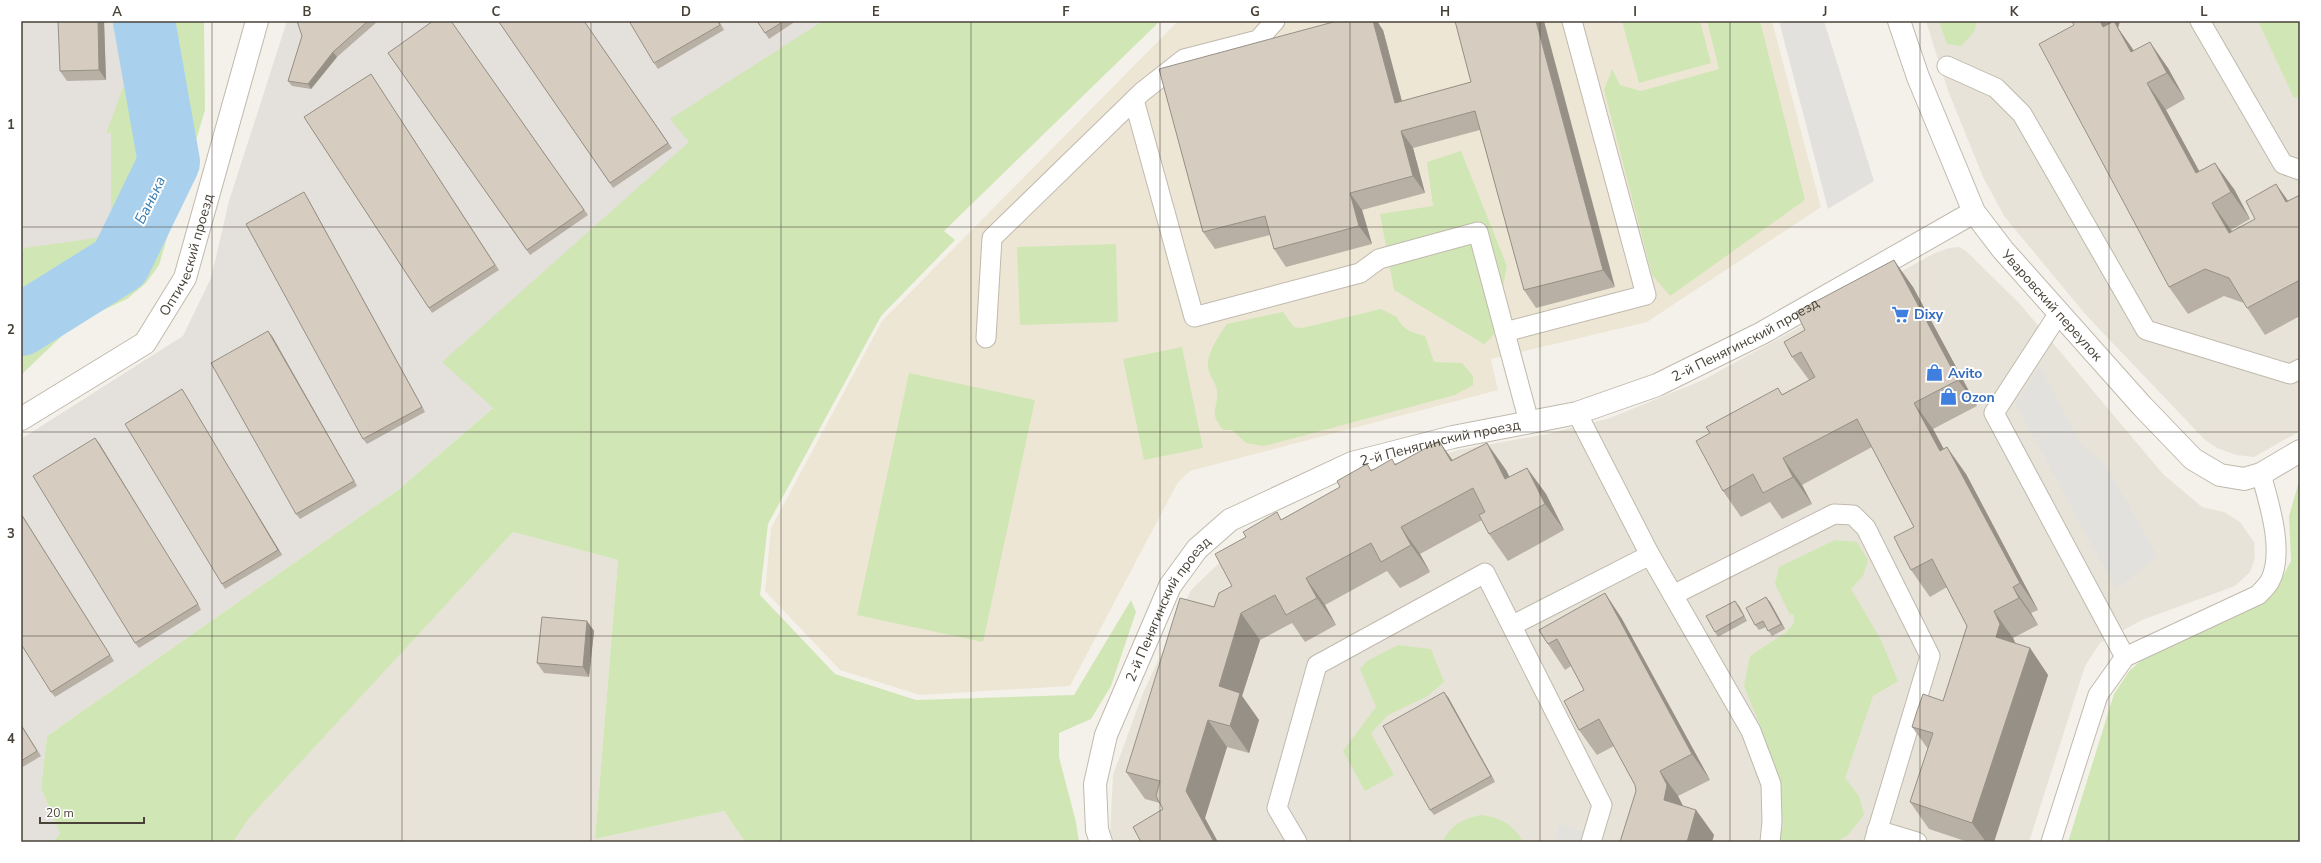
<svg xmlns="http://www.w3.org/2000/svg" width="2321" height="863" font-family="'Nunito Sans',sans-serif">
  <style>
    .residential { fill: #e8e3d8 }
    .industrial { fill: #e4e0db }
    .education { fill: #ede6d5 }
    .green { fill: #d0e7b5 }
    .parking { fill: #e3e1de }
    .lines { fill: none; stroke-linecap: round; stroke-linejoin: round }
    .river { stroke: #a9d1ee; stroke-width: 62 }
    .service-casing { stroke: #c0b9ad; stroke-width: 21 }
    .minor-casing { stroke: #c0b9ad; stroke-width: 24 }
    .service { stroke: #fff; stroke-width: 19 }
    .minor { stroke: #fff; stroke-width: 22 }
    .wall { fill: #b8b0a5 }
    .shaded-wall { fill: #969086 }
    .building { fill: #d6cdc0; stroke: #969086 }
    .grid { fill: none; stroke: #484238; stroke-width: 1; stroke-opacity: 0.55 }
    .labels { text-anchor: middle; dominant-baseline: central; stroke-width: 4; stroke-linejoin: round; paint-order: stroke }
    .street-label { font-size: 14px; fill: #484238; stroke: #fff }
    .shop-label { font-size: 14px; font-weight: bold; fill: #366cbe; stroke: #fff; text-anchor: start }
    .water-label { font-size: 15px; font-style: italic; fill: #347bb1; stroke: #fff }
    .neatline { fill: none; stroke: #484238; stroke-width: 1.5 }
    .grid-label { font-size: 13px; text-anchor: middle; font-weight: bold; fill: #484238 }
  </style>
  <rect width="100%" height="100%" fill="#f4f1ea"/>
  <!-- residential -->
  <g class="residential">
    <polygon points="1926,21 2300,21 2300,431 2254,457 2236,455 2217,448 2205,440 2086,315 2004,216 1983,177 1947,88"/>
    <polygon points="1959,247 1966,251 2020,304 2163,474 2202,507 2224,512 2240,522 2254,542 2255,558 2250,572 2235,586 2142,620 2100,643 2085,666 2029,842 1112,842 1110,834 1113,775 1143,693 1191,590 1245,538 1359,482 1458,450 1547,434 1610,418 1703,380 1935,253 1949,248"/>
    <polygon points="513,532 618,560 595,839 724,811 745,842 233,842 248,818"/>
  </g>
  <!-- industrial -->
  <g class="industrial">
    <polygon points="21,21 144,21 169,162 21,325"/>
    <polygon points="287,21 940,21 398,490 47,736 41,788 60,834 52,842 21,842 21,439 183,336 211,278 229,201"/>
  </g>
  <!-- education -->
  <polygon class="education" points="1178,21 1772,21 1821,207 1647,322 1491,359 1498,390 1190,471 1178,482 1070,686 920,695 840,670 765,591 771,528 882,321"/>
  <!-- green -->
  <g class="green">
    <polygon points="120,21 204,21 205,110 159,265 146,283 127,299 86,318 67,331 21,375 21,253 25,248 96,238 111,223 111,132 106,134 129,71"/>
    <polygon points="823,21 1160,21 944,231 955,240 881,316 768,524 760,595 835,674 916,700 1074,695 1131,600 1136,612 1111,686 1091,719 1059,733 1059,757 1076,822 1079,842 745,842 724,811 595,839 618,560 513,532 249,818 233,842 52,842 60,834 41,788 47,736 398,490 493,408 442,362 689,142 670,119"/>
    <polygon points="1622,21 1700,21 1711,63 1639,83"/>
    <polygon points="1707,21 1760,21 1805,200 1670,296 1652,275 1604,90 1612,69 1620,85 1641,91 1719,69"/>
    <polygon points="1939,21 1977,21 1974,32 1961,46 1947,44"/>
    <polygon points="2258,21 2300,21 2300,96 2294,98"/>
    <polygon points="1461,151 1507,266 1493,336 1484,344 1394,290 1380,214 1433,206 1427,162"/>
    <polygon points="1116,244 1118,322 1020,325 1017,247"/>
    <path d="M1381,309L1397,317C1402,330 1412,332 1425,336L1434,362L1462,363L1473,376V385L1455,395L1264,446L1246,443L1232,430H1223C1208,410 1218,412 1217,392C1217,383 1208,375 1208,366C1207,353 1220,333 1227,324L1283,312L1294,327L1302,328Z"/>
    <polygon points="1182,347 1203,448 1144,460 1123,359"/>
    <polygon points="909,373 1035,400 983,642 857,615"/>
    <polygon points="2300,478 2300,842 2068,842 2114,694 2130,670 2150,653 2271,597 2291,561 2289,516"/>
    <polygon points="1835,540 1857,542 1868,560 1863,576 1851,589 1881,640 1898,681 1873,696 1845,778 1859,796 1864,815 1847,836 1836,842 1778,842 1783,826 1779,783 1760,725 1744,686 1750,656 1785,633 1794,623 1794,614 1790,615 1775,584 1779,567"/>
    <polygon points="1398,645 1431,649 1444,682 1426,697 1388,715 1371,733 1394,775 1365,791 1343,751 1376,707 1360,669 1367,661"/>
    <path d="M1482,815C1501,818 1514,825 1523,842H1442C1451,825 1463,818 1482,815Z"/>
  </g>
  <!-- parking -->
  <g class="parking">
    <polygon points="1779,21 1824,21 1874,181 1828,209"/>
    <polygon points="2040,366 2081,444 2107,467 2158,556 2116,590 2015,403"/>
    <polygon points="1559,824 1584,832 1581,842 1554,842"/>
  </g>
  <g class="lines">
    <!-- river -->
    <polyline class="river" points="21,325 120,263 169,162 144,21"/>
    <defs>
      <g id="service">
        <polyline points="2200,21 2283,164 2300,170"/>
        <polyline points="1947,66 1996,88 2022,114 2146,330 2290,374 2300,369"/>
        <polyline points="1134,100 1194,317 1360,273 1379,259 1478,232 1529,422"/>
        <polyline points="2059,313 1994,413 2125,657"/>
        <polyline points="1505,332 1646,295 1572,21"/>
        <polyline points="986,338 992,238 1142,92 1184,59 1258,40 1275,21"/>
        <polyline points="1650,555 1751,731 1771,784 1772,822 1770,842"/>
        <polyline points="1673,595 1834,514 1853,515 1866,528 1930,656 1874,842"/>
        <polyline points="1513,625 1650,555 1577,413"/>
        <polyline points="1877,830 1917,842"/>
        <polyline points="1297,842 1277,808 1317,665 1485,573 1602,805 1591,842"/>
        <path d="M2051,842L2098,695L2125,657L2258,595C2262,591 2267,586 2270,581C2285,552 2269,503 2261,474"/>
      </g>
      <g id="minor">
        <path id="s1" d="M1899,21L1918,77L1974,212L2003,250L2142,406L2193,459L2220,475L2244,479L2261,474L2300,451"/>
        <path id="s2" d="M21,419L145,343L185,278L257,21"/>
        <path id="s3" d="M1101,842L1097,830L1095,784L1106,735L1170,586L1197,549L1230,520L1352,463L1453,437L1577,413L1657,385L1762,333L1974,212"/>
      </g>
    </defs>
    <!-- service casing -->
    <use href="#service" class="service-casing"/>
    <!-- minor casing -->
    <use href="#minor" class="minor-casing"/>
    <!-- service -->
    <use href="#service" class="service"/>
    <!-- minor -->
    <use href="#minor" class="minor"/>
  </g>
  <!-- wall -->
  <g class="wall">
    <polygon points="104,21 106,80 67,81 60,71"/>
    <polygon points="297,21 378,21 337,57 311,89 292,86 288,81 302,36"/>
    <polygon points="451,21 588,215 530,255 388,53"/>
    <polygon points="584,21 672,148 613,188 499,22"/>
    <polygon points="719,21 724,30 658,69 654,63"/>
    <polygon points="757,21 796,21 769,39"/>
    <polygon points="1455,21 1615,287 1536,308 1524,290 1480,130 1413,148 1425,193 1362,210 1372,244 1286,267 1274,249 1270,235 1215,249 1203,232 1383,30 1402,101 1471,82"/>
    <polygon points="2069,21 2120,21 2118,28 2134,51 2168,68 2185,99 2166,110 2199,172 2234,189 2250,219 2231,230 2232,231 2255,219 2276,184 2288,201 2300,195 2300,316 2265,335 2244,303 2224,296 2188,314 2169,287 2074,25 2072,22"/>
    <polygon points="371,74 499,270 432,313 304,117"/>
    <polygon points="307,197 425,412 367,444 363,439"/>
    <polygon points="1913,287 1977,406 1933,429 1944,449 1966,474 2038,610 2031,613 2038,625 2013,638 2016,644 2030,648 2048,675 1994,842 1968,842 1929,829 1910,802 1928,749 1912,727 1943,701 1967,626 1947,587 1930,597 1911,570 1914,527 1872,447 1802,485 1812,504 1782,519 1770,502 1741,517 1723,491 1710,433 1809,380 1792,357"/>
    <polygon points="272,336 357,486 300,519 296,514"/>
    <polygon points="185,395 282,555 225,589 222,584"/>
    <polygon points="1439,441 1453,461 1506,470 1509,477 1527,468 1546,494 1564,530 1508,561 1489,534 1482,520 1420,554 1430,572 1416,580 1400,588 1387,571 1325,605 1336,625 1305,642 1292,623 1260,640 1242,696 1259,720 1254,737 1249,753 1227,747 1205,818 1163,809 1160,803 1145,799 1126,772 1214,607 1232,586 1282,519 1372,471 1396,464"/>
    <polygon points="99,443 201,610 139,648 135,643"/>
    <polygon points="21,513 114,661 55,697 51,692"/>
    <polygon points="1605,593 1622,619 1710,780 1678,796 1683,806 1696,810 1714,835 1712,842 1620,842 1636,791 1635,785 1614,746 1597,755 1579,730 1584,690 1571,666 1565,670 1548,644"/>
    <polygon points="1770,602 1785,629 1772,636 1766,627 1759,630 1755,625"/>
    <polygon points="1739,606 1747,621 1718,637 1715,632"/>
    <polygon points="587,621 594,631 589,677 544,673 537,663"/>
    <polygon points="1448,697 1495,782 1434,815 1430,810"/>
    <polygon points="21,724 41,756 21,768"/>
  </g>
  <!-- shaded-wall -->
  <g class="shaded-wall">
    <polygon points="98,21 104,21 106,80 99,70"/>
    <polygon points="1373,21 1377,21 1383,30 1407,121 1395,103"/>
    <polygon points="1536,21 1544,21 1615,287 1603,270"/>
    <polygon points="2100,21 2120,21 2118,28 2132,48 2149,79 2103,27"/>
    <polygon points="2150,42 2168,68 2185,99 2167,73"/>
    <polygon points="333,52 337,57 311,89 308,84"/>
    <polygon points="2147,83 2166,110 2215,200 2196,173"/>
    <polygon points="1401,131 1413,148 1425,193 1413,176"/>
    <polygon points="2215,163 2234,189 2250,219 2231,192"/>
    <polygon points="2276,184 2295,211 2286,202"/>
    <polygon points="304,192 307,197 425,412 422,407"/>
    <polygon points="1350,193 1362,210 1372,244 1359,226"/>
    <polygon points="2212,203 2231,230 2247,260 2229,233"/>
    <polygon points="1894,260 1913,287 1977,406 1958,380"/>
    <polygon points="268,331 272,336 357,486 354,481"/>
    <polygon points="182,389 185,395 282,555 278,550"/>
    <polygon points="1914,403 1933,429 1959,478 1940,451"/>
    <polygon points="95,438 99,443 201,610 198,604"/>
    <polygon points="1439,441 1458,468 1451,461"/>
    <polygon points="1487,443 1506,470 1524,506 1505,479"/>
    <polygon points="1947,447 1966,474 2038,610 2020,583"/>
    <polygon points="1783,458 1802,485 1812,504 1793,477"/>
    <polygon points="1527,468 1546,494 1564,530 1545,504"/>
    <polygon points="1401,527 1420,554 1430,572 1411,545"/>
    <polygon points="1306,578 1325,605 1336,625 1317,598"/>
    <polygon points="2013,587 2031,613 2038,625 2019,598"/>
    <polygon points="1605,593 1622,619 1710,780 1692,754"/>
    <polygon points="1766,597 1770,602 1785,629 1781,624"/>
    <polygon points="1735,601 1739,606 1747,621"/>
    <polygon points="1994,611 2013,638 2019,651 1996,637"/>
    <polygon points="1241,613 1260,640 1242,696 1259,720 1249,753 1230,726 1219,686"/>
    <polygon points="587,621 594,631 589,677 583,667"/>
    <polygon points="2030,648 2048,675 1994,842 1986,842 1972,823"/>
    <polygon points="1444,692 1448,697 1495,782 1491,776"/>
    <polygon points="1208,720 1227,747 1205,818 1218,842 1214,842 1186,791"/>
    <polygon points="1660,771 1678,796 1685,810 1664,800"/>
    <polygon points="1696,810 1714,835 1712,842 1687,842"/>
  </g>
  <!-- building -->
  <g class="building">
    <polygon points="58,21 98,21 99,70 60,71"/>
    <polygon points="297,21 368,21 333,52 308,84 288,81 302,36"/>
    <polygon points="433,21 451,21 584,210 527,250 388,53"/>
    <polygon points="500,21 584,21 668,143 610,183 499,22"/>
    <polygon points="629,21 718,21 720,25 654,63"/>
    <polygon points="757,21 784,21 765,33"/>
    <polygon points="1337,21 1373,21 1395,103 1471,82 1455,21 1536,21 1603,270 1524,290 1475,111 1401,131 1413,176 1350,193 1359,226 1274,249 1265,216 1203,232 1159,69"/>
    <polygon points="2072,21 2100,21 2103,27 2114,21 2131,52 2150,42 2167,73 2147,83 2196,173 2215,163 2231,192 2212,203 2229,233 2255,219 2246,201 2276,184 2286,202 2300,195 2300,280 2247,308 2229,278 2205,269 2169,287 2039,44 2074,25"/>
    <polygon points="371,74 495,265 429,308 304,117"/>
    <polygon points="304,192 422,407 363,439 246,224"/>
    <polygon points="1894,260 1958,380 1914,403 1940,451 1947,447 2020,583 2013,587 2019,598 1994,611 2000,624 1996,637 2030,648 1972,823 1910,802 1933,733 1912,727 1917,711 1923,694 1943,701 1967,626 1932,559 1911,570 1901,551 1894,537 1914,527 1857,419 1783,458 1793,477 1763,493 1753,474 1723,491 1696,441 1710,433 1706,427 1778,388 1782,395 1815,377 1801,352 1792,357 1784,342 1805,330 1796,312"/>
    <polygon points="268,331 354,481 296,514 211,363"/>
    <polygon points="182,389 278,550 222,584 125,424"/>
    <polygon points="95,438 198,604 135,643 33,476"/>
    <polygon points="1439,441 1451,461 1487,443 1505,479 1527,468 1545,504 1489,534 1479,515 1485,512 1473,488 1401,527 1411,545 1397,553 1381,562 1371,543 1306,578 1317,598 1286,615 1275,595 1241,613 1219,686 1240,693 1235,710 1230,726 1208,720 1186,791 1214,842 1141,842 1133,827 1163,809 1156,796 1160,781 1126,772 1180,598 1214,607 1219,593 1232,586 1215,554 1246,537 1243,532 1277,512 1281,520 1340,487 1337,481 1367,464 1371,471 1392,459 1395,465"/>
    <polygon points="21,514 110,655 51,692 21,644"/>
    <polygon points="1605,593 1692,754 1660,771 1667,785 1664,800 1696,810 1687,842 1620,842 1636,791 1635,785 1599,719 1579,730 1564,701 1584,690 1557,639 1548,644 1539,630"/>
    <polygon points="1766,597 1781,624 1768,631 1763,621 1755,625 1746,608"/>
    <polygon points="1735,601 1744,616 1715,632 1706,616"/>
    <polygon points="542,617 587,621 583,667 537,663"/>
    <polygon points="1444,692 1491,776 1430,810 1383,726"/>
    <polygon points="21,725 37,751 21,761"/>
  </g>
  <!-- grid -->
  <path class="grid" d="M212,21V842M402,21V842M591,21V842M781,21V842M971,21V842M1160,21V842M1350,21V842M1540,21V842M1730,21V842M1920,21V842M2109,21V842M21,227H2300M21,432H2300M21,636H2300"/>
  <!-- icons -->
  <defs>
    <symbol id="supermarket-bare" viewBox="-9 -9 18 18"><path d="M-6-5.5h2.5l.6 2H6L4.5 2H-2.5L-4.4-4H-6ZM-1.5 3.2a1.3 1.3 0 1 0 .1 0ZM3 3.2a1.3 1.3 0 1 0 .1 0Z" fill="#3f7fe0" stroke="#fff" stroke-width="2.5" paint-order="stroke"/></symbol>
    <symbol id="shop-bare" viewBox="-9 -9 18 18"><path d="M-5-2.5h2.3a2.7 3.5 0 0 1 5.4 0H5L5.5 6h-11ZM-1.5-2.5h3a1.5 2.3 0 0 0-3 0Z" fill="#3f7fe0" stroke="#fff" stroke-width="2.5" paint-order="stroke"/></symbol>
  </defs>
  <g fill-rule="evenodd">
    <use href="#supermarket-bare" x="1888" y="302" width="25" height="25"/>
    <use href="#shop-bare" x="1922" y="360" width="25" height="25"/>
    <use href="#shop-bare" x="1936" y="384" width="25" height="25"/>
  </g>
  <g class="labels">
    <!-- street labels -->
    <g class="street-label">
      <text stroke="none"><textPath href="#s2" startOffset="244">Оптический проезд</textPath></text>
      <text stroke="none"><textPath href="#s1" startOffset="327">Уваровский переулок</textPath></text>
      <text stroke="none"><textPath href="#s3" startOffset="910">2-й Пенягинский проезд</textPath></text>
      <text stroke="none"><textPath href="#s3" startOffset="586">2-й Пенягинский проезд</textPath></text>
      <text stroke="none"><textPath href="#s3" startOffset="250">2-й Пенягинский проезд</textPath></text>
    </g>
    <!-- shop labels -->
    <g class="shop-label">
      <text x="1914" y="314">Dixy</text>
      <text x="1948" y="373">Avito</text>
      <text x="1961" y="397">Ozon</text>
    </g>
    <!-- water labels -->
    <g class="water-label">
      <text transform="translate(150 200) rotate(-64)">Банька</text>
    </g>
  </g>
  <!-- border -->
  <rect width="2321" height="863" fill="none" stroke="#ffffff" stroke-width="44"/>
  <!-- scale -->
  <path d="M40 817v6h104v-6" fill="none" stroke="#484238" stroke-width="2"/>
  <text x="46" y="817" font-size="12" fill="#484238" stroke="#ffffff" stroke-width="3" paint-order="stroke">20 m</text>
  <rect x="22" y="22" width="2277" height="819" class="neatline"/>
  <g class="grid-label">
    <text x="117" y="16">A</text>
    <text x="307" y="16">B</text>
    <text x="496" y="16">C</text>
    <text x="686" y="16">D</text>
    <text x="876" y="16">E</text>
    <text x="1066" y="16">F</text>
    <text x="1255" y="16">G</text>
    <text x="1445" y="16">H</text>
    <text x="1635" y="16">I</text>
    <text x="1825" y="16">J</text>
    <text x="2014" y="16">K</text>
    <text x="2204" y="16">L</text>
    <text x="11" y="129">1</text>
    <text x="11" y="334">2</text>
    <text x="11" y="538">3</text>
    <text x="11" y="743">4</text>
  </g>
</svg>
